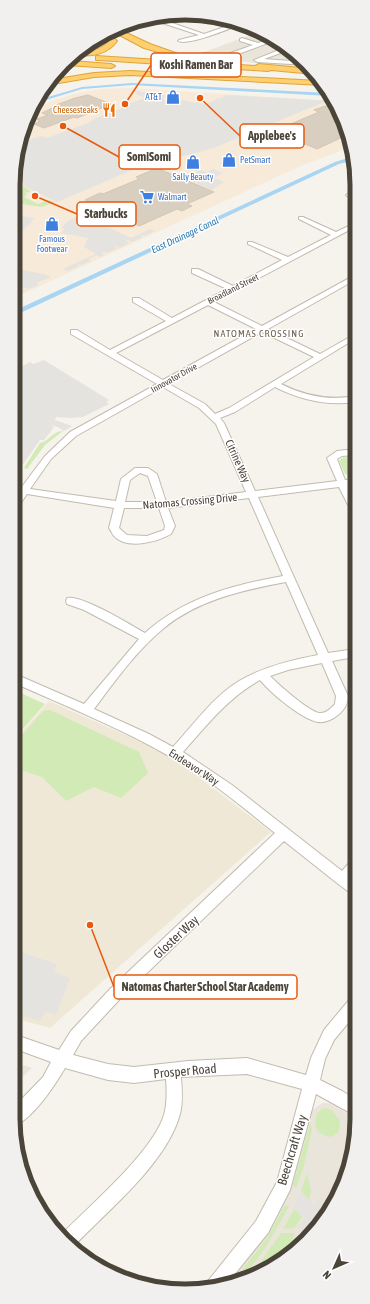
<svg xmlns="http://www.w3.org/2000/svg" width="370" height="1304" font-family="'Asap Condensed',sans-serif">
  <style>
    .residential { fill: #eae5da }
    .commercial { fill: #f7ead8 }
    .education { fill: #efe8d6 }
    .green { fill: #d2eab5 }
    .parking { fill: #e5e3e0 }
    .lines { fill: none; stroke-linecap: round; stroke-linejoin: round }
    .canal { fill: #a9d4f2; fill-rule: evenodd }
    .building { fill: #d8cfc1; stroke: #d3c7b4 }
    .minor-casing { stroke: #c2bbae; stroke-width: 2 }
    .highway-casing { stroke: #e0a43c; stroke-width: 2 }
    .minor { fill: #fff; fill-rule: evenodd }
    .highway { fill: #ffcf6e; fill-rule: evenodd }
    .labels { text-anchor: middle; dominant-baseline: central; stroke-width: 3; stroke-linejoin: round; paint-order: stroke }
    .far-shop-label { font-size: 9px; fill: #366cbe; stroke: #fff; text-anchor: start }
    .far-food-label { font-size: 9px; fill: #c56008; stroke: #fff; text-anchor: end }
    .far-street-label { font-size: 9px; fill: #4b4439; stroke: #fff }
    .far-water-label { font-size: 10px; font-style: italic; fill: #2e7ab2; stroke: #fff }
    .far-neighbourhood-label { font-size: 10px; letter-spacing: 1px; fill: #6e6250; stroke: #fff }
    .street-label { font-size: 11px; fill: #4b4439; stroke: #fff }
    .near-street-label { font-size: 13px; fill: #4b4439; stroke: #fff }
    .rim { fill: none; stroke: #4b4439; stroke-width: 5 }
    .leader { fill: none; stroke: #e8590c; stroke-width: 1.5 }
    .callout-dot { fill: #e8590c; stroke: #fff; stroke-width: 1.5 }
    .callout { fill: #fff; stroke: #e8590c; stroke-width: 1.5 }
    .callout-label { font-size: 12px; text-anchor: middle; font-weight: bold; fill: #4b4439 }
  </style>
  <rect width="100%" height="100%" fill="#f6f3ec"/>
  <!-- residential -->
  <g class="residential">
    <polygon points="259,32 271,36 307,64 310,68 191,57"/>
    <polygon points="13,1062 32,1068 13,1086"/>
    <polygon points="322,1103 329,1103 335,1106 354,1118 354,1152 334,1205 290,1256 227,1285 269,1230 291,1185 311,1111"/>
  </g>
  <!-- commercial -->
  <polygon class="commercial" points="129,88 333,101 339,109 351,147 303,165 16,297 16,152 32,113 37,108 54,100 78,93 102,89"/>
  <!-- education -->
  <polygon class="education" points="49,701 168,754 271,832 50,1028 13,1018 14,741"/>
  <!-- green -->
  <g class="green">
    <polygon points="20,183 21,183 20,185 31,191 25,193 27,195 24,197 38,204 49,200 55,202 41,207 16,203 16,190"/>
    <path d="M63,431L45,445L27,469L24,468L40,443C50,441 51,432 63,431Z"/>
    <polygon points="355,456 355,476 345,474 339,461 342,458"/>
    <polygon points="14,690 45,704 14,739"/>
    <polygon points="50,710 139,752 148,773 121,798 94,787 66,801 42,777 14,768 14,744 43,711"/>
    <path d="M324,1108L332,1110L340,1121L339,1131C332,1140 326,1137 317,1131C315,1121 313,1114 324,1108Z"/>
    <polygon points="310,1124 311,1124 312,1130 303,1169 296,1188 293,1185"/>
    <polygon points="307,1173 311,1190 309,1200 301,1191"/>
    <path d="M285,1205L289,1206C277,1229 254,1273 230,1285L267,1238Z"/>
    <polygon points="294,1209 302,1217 294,1228 283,1229"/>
    <path d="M281,1233H295C291,1247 281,1256 267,1262V1267L252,1274Z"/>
  </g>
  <!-- parking -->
  <g class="parking">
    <polygon points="137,91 141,91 140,92 163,93 162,95 165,95 163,100 174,100 177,101 175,102 177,103 179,103 177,102 183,100 195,103 198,102 203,104 202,105 216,100 214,99 221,98 226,95 334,101 336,104 322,103 214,148 156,163 149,163 57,202 22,185 25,184 22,182 23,178 16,178 16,152 21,140 25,141 41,136 47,138 88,123 96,118 130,105 128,104 145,98 136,94"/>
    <polygon points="213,169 223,173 214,178 224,182 212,190 186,179 189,178 186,176 201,170 207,172"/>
    <polygon points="16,215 34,218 30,224 16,237"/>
    <polygon points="77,216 88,220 91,219 131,238 150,229 155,231 144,236 141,235 140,236 143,237 132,242 128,240 125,241 129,243 120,248 116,246 115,247 118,248 107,253 104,252 101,253 104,255 100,257 97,255 88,259 91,261 81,265 77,264 79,266 68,271 63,269 96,254 84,247 88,238 61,233 65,229 61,228 67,222"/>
    <polygon points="16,269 44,274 51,277 36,283 39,285 28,289 25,288 22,289 25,291 16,295"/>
    <polygon points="44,360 109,400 106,402 109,404 83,417 71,418 56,417 55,420 72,426 64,431 58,427 50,425 54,427 44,440 40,440 17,473 15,472 16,370 30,362 33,364"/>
    <polygon points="14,950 57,964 54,972 70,978 56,1015 46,1012 40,1021 13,1013"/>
    <polygon points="300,1192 314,1205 320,1198 330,1209 306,1236 298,1227 304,1219 294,1208"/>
  </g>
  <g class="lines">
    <!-- canal -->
    <g class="canal">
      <polygon points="132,83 328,93 330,96 132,85 82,89 36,103 38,100 82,87"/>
      <polygon points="354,156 355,160 339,164 16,315 16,310 335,162"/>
    </g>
  </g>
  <!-- building -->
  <g class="building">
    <polygon points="88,95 111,104 77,118 74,117 44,128 34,124 40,121 37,119 48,115 42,113 58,105 56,105 75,98"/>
    <polygon points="325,106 331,108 337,106 347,135 317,149 274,131 319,112 314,110"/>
    <polygon points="157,168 214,192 187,204 192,206 182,211 177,209 139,226 85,200 100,193 103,194 139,179 136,177"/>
  </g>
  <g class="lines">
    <defs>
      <g id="minor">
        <path d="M152,16L204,34L236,23L240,24C230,29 187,46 178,41L179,40L199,35L147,18Z"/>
        <polygon points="259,31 263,33 255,35 255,33"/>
        <polygon points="242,38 258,43 273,38 276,40 225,59 200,55 203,53 225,55 253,45 240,41 240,39"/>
        <polygon points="284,48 286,49 286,51 264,59 305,62 308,65 257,62 254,60"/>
        <polygon points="349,193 355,194 355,198 347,196 346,195"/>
        <path d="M299,217H303L336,232L355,223V227L214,302L262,326L355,275V280L268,329L320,354L355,334V339L281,384C305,396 328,401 355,396V402C327,406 301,400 275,387L235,412L220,418L224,423L255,491L337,481L327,458L337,451L355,449V455L342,456L337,459L345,480L355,479V485L348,486L355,501V509L348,505L339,487L258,497L328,653L355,649V657L332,661L348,696C348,704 344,710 338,715C333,719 325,723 318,722C301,719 271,693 260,680C228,698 207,725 183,752L232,785L342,871L349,863L354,861V876L352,878L354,880V894L349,892L337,883L284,841L120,999L81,1041L73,1055L108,1064L134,1067L188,1061L247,1058L306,1075L311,1058L324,1030L349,1000L354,998V1016L334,1040L325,1059L320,1080L342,1091L354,1098V1115L316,1094L290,1190L268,1233L226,1285L206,1287L208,1281L256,1221L277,1182L302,1089L247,1074L181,1077C182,1089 183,1102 180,1114C167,1163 108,1210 74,1246L61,1235C90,1205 152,1153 164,1115C167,1104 167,1091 166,1079L134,1083L108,1080L65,1068C55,1085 33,1119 14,1126L13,1108L43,1077L51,1062L13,1048V1034L59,1050L71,1031L110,989L275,833C241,806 207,777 169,756C120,728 66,706 14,683L15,674L84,704L139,639L84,610L67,604L66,601L67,598C81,594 131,625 145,633C184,598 232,585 283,576L249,498L168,508L175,526L171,534C157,542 127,550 114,536C112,534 111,530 109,528L114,508L27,494L18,507L15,508V498L17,494H15V488H21L45,456L70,432L157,384L71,334V330H77L110,350L166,321L133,302V298H139L172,318L227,289L192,273V269H198L233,286L282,260L248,244V242H252L288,257L331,235L299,219ZM208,305L256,329L163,380L116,353ZM262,332L314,357L229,408L215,414L205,404L169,384ZM163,387L199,408L216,424L246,492L166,502L157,474L148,468H135L121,479L116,501L30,489L51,459L76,436ZM140,473L148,476L157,502H125L130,480ZM124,508H159L165,526L164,530L147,536L127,535L119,528ZM286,582L318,655C291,660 263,667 239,681C213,697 194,724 173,747L149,734L94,709C115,681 136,651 164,628C198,600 243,590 286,582ZM322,663L336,696L335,704C331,708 326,714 319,713C307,710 279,685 270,676L288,670Z"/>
      </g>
      <g id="highway">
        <polygon points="120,30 150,44 184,56 180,58 144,48 114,32"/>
        <path d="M110,34L117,41C108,54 92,57 77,55L81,51C91,51 102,50 109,41L104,36Z"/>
        <polygon points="96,56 255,66 259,64 311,69 314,74 271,70 268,71 99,60 96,60"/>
        <polygon points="71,61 111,64 115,66 111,68 67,65"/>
        <polygon points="130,71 319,81 322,85 130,75 94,77 47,85 51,80 94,73"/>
      </g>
    </defs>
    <!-- minor casing -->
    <use href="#minor" class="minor-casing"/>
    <!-- highway casing -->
    <use href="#highway" class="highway-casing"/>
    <!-- minor -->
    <use href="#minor" class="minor"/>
    <!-- highway -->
    <use href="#highway" class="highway"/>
  </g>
  <!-- icons -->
  <defs>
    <symbol id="shop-bare" viewBox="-9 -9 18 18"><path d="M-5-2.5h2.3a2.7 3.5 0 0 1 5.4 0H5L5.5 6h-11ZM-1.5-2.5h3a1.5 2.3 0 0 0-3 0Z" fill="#3f7fe0" stroke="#fff" stroke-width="2.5" paint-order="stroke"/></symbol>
    <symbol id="restaurant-bare" viewBox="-9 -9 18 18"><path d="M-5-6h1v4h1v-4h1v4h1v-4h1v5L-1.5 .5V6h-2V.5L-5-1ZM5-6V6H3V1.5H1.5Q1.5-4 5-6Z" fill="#e8710a" stroke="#fff" stroke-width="2.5" paint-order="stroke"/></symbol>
    <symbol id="supermarket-bare" viewBox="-9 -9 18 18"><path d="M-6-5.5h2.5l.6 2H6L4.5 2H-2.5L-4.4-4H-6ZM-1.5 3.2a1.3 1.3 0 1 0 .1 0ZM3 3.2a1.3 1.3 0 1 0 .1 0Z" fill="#3f7fe0" stroke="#fff" stroke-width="2.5" paint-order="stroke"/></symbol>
  </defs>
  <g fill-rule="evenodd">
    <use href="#shop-bare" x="163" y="87" width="20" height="20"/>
    <use href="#restaurant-bare" x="99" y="100" width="20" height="20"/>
    <use href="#shop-bare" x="219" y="150" width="20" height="20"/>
    <use href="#shop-bare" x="183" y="152" width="20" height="20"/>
    <use href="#supermarket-bare" x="137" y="187" width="20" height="20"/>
    <use href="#shop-bare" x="42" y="214" width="20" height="20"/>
  </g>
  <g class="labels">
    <!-- far-shop labels -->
    <g class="far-shop-label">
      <text x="162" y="97" text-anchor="end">AT&amp;T</text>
      <text x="240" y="160">PetSmart</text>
      <text x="193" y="177" text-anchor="middle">Sally Beauty</text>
      <text x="158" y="197">Walmart</text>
      <text x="52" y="239" text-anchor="middle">Famous<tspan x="52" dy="10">Footwear</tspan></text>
    </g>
    <!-- far-food labels -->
    <g class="far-food-label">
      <text x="98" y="110">Cheesesteaks</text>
    </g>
    <!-- far-street labels -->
    <g class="far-street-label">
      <text transform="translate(233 289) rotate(-27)">Broadland Street</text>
      <text transform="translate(174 378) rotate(-29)">Innovator Drive</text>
    </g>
    <!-- far-water labels -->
    <g class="far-water-label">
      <text transform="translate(185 235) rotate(-25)">East Drainage Canal</text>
    </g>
    <!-- far-neighbourhood labels -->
    <g class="far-neighbourhood-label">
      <text x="259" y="333">NATOMAS CROSSING</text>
    </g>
    <!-- street labels -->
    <g class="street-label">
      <text transform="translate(238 461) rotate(66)">Citrine Way</text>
      <text transform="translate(190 501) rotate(-5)">Natomas Crossing Drive</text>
      <text transform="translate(194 767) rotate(33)">Endeavor Way</text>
    </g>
    <!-- near-street labels -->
    <g class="near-street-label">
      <text transform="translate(176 937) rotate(-43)">Gloster Way</text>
      <text transform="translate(185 1071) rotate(-5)">Prosper Road</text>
      <text transform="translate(292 1150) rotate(-73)">Beechcraft Way</text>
    </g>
  </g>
  <!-- crop -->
  <path d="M0 0H370V1304H0ZM185 20H185A165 165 0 0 1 350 185V1119A165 165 0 0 1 185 1284H185A165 165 0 0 1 20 1119V185A165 165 0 0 1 185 20Z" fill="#f1f0ef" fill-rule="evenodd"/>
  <path class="rim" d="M185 20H185A165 165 0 0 1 350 185V1119A165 165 0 0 1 185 1284H185A165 165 0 0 1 20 1119V185A165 165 0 0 1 185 20Z"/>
  <!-- callouts -->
  <path class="leader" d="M125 104L151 65M200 98L240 136M63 126L119 157M35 196L77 214M90 925L114 987"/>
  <g class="callout-dot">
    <circle cx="125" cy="104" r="4"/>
    <circle cx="200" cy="98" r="4"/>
    <circle cx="63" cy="126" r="4"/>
    <circle cx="35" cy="196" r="4"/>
    <circle cx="90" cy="925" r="4"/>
  </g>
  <g class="callout">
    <rect x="151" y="53" width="90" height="24" rx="4"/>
    <rect x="240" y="124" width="64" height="24" rx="4"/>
    <rect x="119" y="145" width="61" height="24" rx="4"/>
    <rect x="77" y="202" width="59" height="24" rx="4"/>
    <rect x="114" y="975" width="183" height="24" rx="4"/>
  </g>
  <g class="callout-label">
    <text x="196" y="69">Koshi Ramen Bar</text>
    <text x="272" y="140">Applebee's</text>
    <text x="149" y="161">SomiSomi</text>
    <text x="106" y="218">Starbucks</text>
    <text x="205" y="991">Natomas Charter School Star Academy</text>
  </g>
  <!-- north arrow -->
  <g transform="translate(334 1268) rotate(225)" stroke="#ffffff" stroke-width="3" paint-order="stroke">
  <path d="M0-3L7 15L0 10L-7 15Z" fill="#4b4439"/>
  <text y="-6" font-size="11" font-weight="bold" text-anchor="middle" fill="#4b4439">N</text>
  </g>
</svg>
